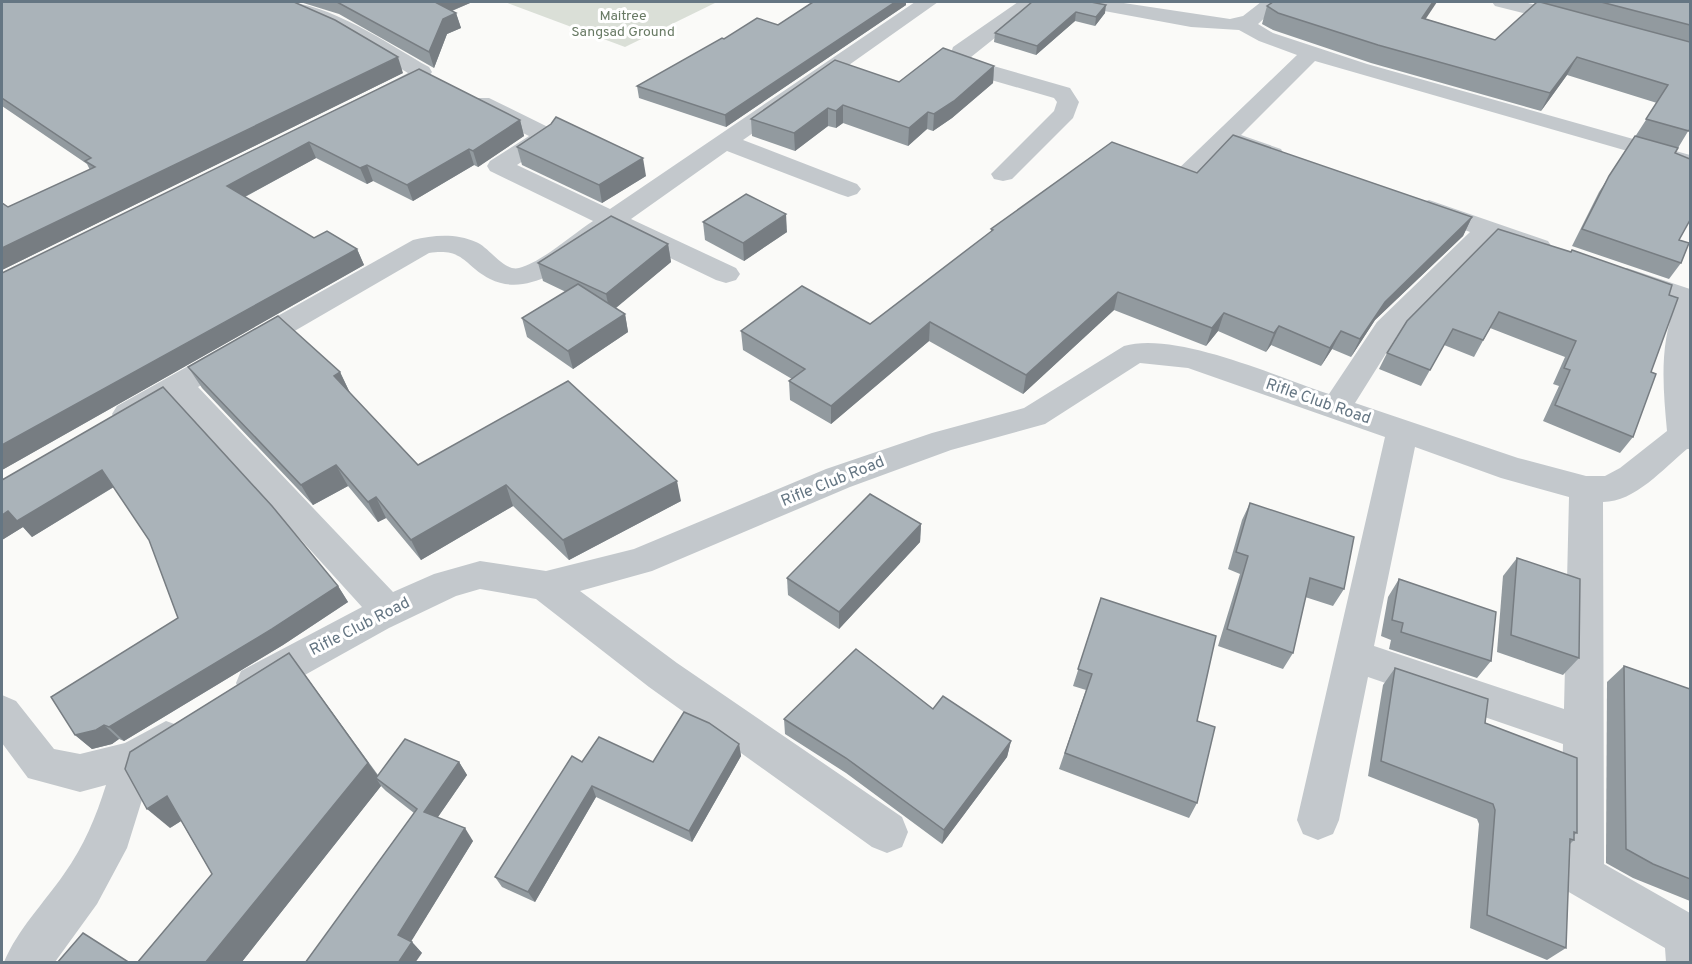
<svg xmlns="http://www.w3.org/2000/svg" width="1692" height="964" font-family="Overpass,sans-serif">
  <style>
    .green { fill: #dadfd7 }
    .lines { fill: none; stroke-linecap: round; stroke-linejoin: round }
    .minor { fill: #c3c8cc; fill-rule: evenodd }
    .wall { fill: #929a9f }
    .shaded-wall { fill: #777d82 }
    .building { fill: #aab3b9; stroke: #777d82; stroke-width: 1.5 }
    .labels { text-anchor: middle; dominant-baseline: central; stroke-width: 6; stroke-linejoin: round; paint-order: stroke }
    .far-park-label { font-size: 14px; fill: #687a64; stroke: #fff }
    .street-label { font-size: 16px; fill: #657683; stroke: #fff }
  </style>
  <rect width="100%" height="100%" fill="#fafaf8"/>
  <!-- green -->
  <polygon class="green" points="505,2 717,2 625,47"/>
  <g class="lines">
    <!-- minor -->
    <g class="minor">
      <path d="M279,2C326,0 388,44 429,67L432,72C422,87 398,102 379,98L376,93L379,88L408,73L342,33L282,6Z"/>
      <path d="M915,2H938L743,140L857,184L861,189L857,194L848,197L839,194L727,151L631,219L736,268L740,274L736,280L726,283L716,280L614,231C580,254 534,301 490,279C463,265 465,248 429,253L198,387L393,592L434,574L480,561L546,571L634,549L826,469L932,433L1024,408L1124,346C1176,331 1277,377 1329,394L1377,322L1470,232L1420,213L1416,208L1420,203L1429,200L1548,241L1552,247L1548,253L1539,255L1492,239L1397,336L1355,403L1518,458L1586,476H1605L1620,468L1667,431C1663,388 1659,344 1676,304L1617,283L1613,277L1617,271L1627,268L1690,289V449H1687C1664,468 1635,502 1603,502L1604,864L1690,913V962H1666L1665,948L1567,891L1560,876L1563,744L1368,677L1339,820L1333,834L1318,840L1303,834L1297,820L1385,437L1188,368L1140,363L1045,424L951,450L850,487L652,571L580,591L677,663L902,817L908,832L902,847L887,853L872,847L649,687L536,599L480,589L456,596L389,628L269,695L255,700L241,695L236,683L241,671L362,607L175,401C157,411 138,428 117,422L112,414L117,406L413,240C433,235 456,233 476,242C489,247 504,272 519,268C542,262 573,234 593,221L490,171L487,166L490,161L529,136L473,108L470,103L473,98H489L554,130L558,135L554,140L517,165L610,209ZM1415,447L1501,478L1569,497L1564,709L1374,646Z"/>
      <polygon points="1018,2 1040,2 971,57 976,61 1070,88 1079,102 1073,118 1012,179 1003,181 994,179 991,174 1054,111 1057,102 1054,98 960,71 949,59 953,47"/>
      <path d="M1078,2H1117L1230,19L1243,16L1261,2H1282L1258,24L1273,33L1367,64L1690,155V169L1315,61L1241,135L1281,149L1284,154L1281,159L1272,161L1229,147C1214,161 1197,189 1174,183L1171,178L1174,173L1297,55L1259,41L1239,30L1191,27L1088,8L1081,6Z"/>
      <polygon points="1492,2 1524,2 1581,16 1584,20 1581,24 1574,26 1495,6"/>
      <path d="M2,695L16,701L54,749L80,754L125,743L166,721L180,726L186,739L180,752L151,771L127,848L97,904L55,962H4C18,929 44,903 64,874C84,846 96,817 106,785L80,792L28,778L2,743Z"/>
    </g>
  </g>
  <!-- wall -->
  <g class="wall">
    <polygon points="2,2 403,73 2,270 2,203 8,207 90,170 87,164 2,106"/>
    <polygon points="300,2 470,2 470,3 452,11 456,13 461,28 447,34 434,68 339,14"/>
    <polygon points="813,2 906,2 906,5 726,127 639,98 637,86 724,39 778,25"/>
    <polygon points="1032,2 1105,13 1095,26 1075,21 1036,55 994,42 995,33"/>
    <polygon points="1545,2 1690,2 1690,128 1675,153 1681,263 1669,279 1572,246 1599,192 1657,103 1567,75 1541,111 1371,63 1273,30 1262,24 1267,6 1426,19 1495,40"/>
    <polygon points="994,66 993,83 952,118 933,131 927,129 908,146 843,123 836,128 828,126 795,151 752,136 751,119 899,82"/>
    <polygon points="419,69 520,120 524,136 478,167 474,165 413,201 373,181 367,184 316,158 245,197 314,238 357,249 364,265 2,470 2,273"/>
    <polygon points="517,147 646,176 602,203 522,165"/>
    <polygon points="1197,173 1472,217 1463,236 1375,320 1351,357 1332,349 1321,366 1271,345 1266,352 1218,331 1206,346 1114,310 1023,394 929,341 831,424 790,400 789,381 792,379 743,350 741,331 870,324 991,232 991,229"/>
    <polygon points="703,222 787,232 744,261 705,240"/>
    <polygon points="668,244 671,262 615,308 625,314 628,332 573,369 527,337 522,318 566,292 543,281 538,263"/>
    <polygon points="1669,295 1651,372 1633,437 1620,453 1543,421 1559,386 1553,384 1565,357 1490,328 1474,357 1444,345 1421,386 1379,369 1387,353 1407,321"/>
    <polygon points="188,367 340,372 350,393 418,465 681,501 569,560 513,506 421,560 386,518 378,522 348,486 313,505 202,388"/>
    <polygon points="163,387 338,586 348,602 283,645 124,741 119,739 112,744 92,749 75,735 178,618 149,540 114,487 32,537 23,527 2,540 2,480"/>
    <polygon points="1250,503 1344,589 1333,606 1305,597 1293,653 1283,669 1218,646 1240,574 1228,569 1242,520"/>
    <polygon points="921,524 920,542 839,629 788,595 787,578"/>
    <polygon points="1517,558 1579,658 1563,675 1497,652 1503,576"/>
    <polygon points="1399,579 1491,661 1477,678 1389,649 1391,640 1381,636 1388,597"/>
    <polygon points="1101,598 1197,721 1197,803 1189,818 1059,769 1086,690 1073,686"/>
    <polygon points="1624,666 1690,689 1690,901 1633,878 1606,863 1607,682"/>
    <polygon points="1395,668 1485,723 1577,833 1574,835 1574,840 1570,844 1566,948 1547,960 1470,928 1479,824 1477,819 1368,776 1383,685"/>
    <polygon points="305,675 378,775 459,762 467,775 438,817 473,841 411,941 422,953 305,963 414,813 386,791 381,786 241,963 137,963 212,874 181,821 170,828"/>
    <polygon points="933,709 1011,741 1007,757 942,844 846,773 785,734 784,719"/>
    <polygon points="739,744 741,756 692,842 596,797 535,902 502,887 495,877 582,762 653,762"/>
  </g>
  <!-- shaded-wall -->
  <g class="shaded-wall">
    <polygon points="435,2 470,2 470,3 439,16"/>
    <polygon points="895,2 906,2 906,5 726,127 725,115"/>
    <polygon points="1433,2 1437,2 1415,35 1422,18"/>
    <polygon points="1106,5 1105,13 1095,26 1096,17"/>
    <polygon points="1076,12 1075,21 1036,55 1037,46"/>
    <polygon points="456,13 461,28 447,34 434,68 429,52 443,19"/>
    <polygon points="398,57 403,73 2,270 2,248"/>
    <polygon points="1577,57 1567,75 1541,111 1550,93"/>
    <polygon points="994,66 993,83 952,118 933,131 934,114"/>
    <polygon points="843,105 843,123 836,128 836,111"/>
    <polygon points="828,108 828,126 795,151 794,133"/>
    <polygon points="928,112 927,129 908,146 909,128"/>
    <polygon points="520,120 524,136 478,167 473,151"/>
    <polygon points="309,142 316,158 235,202 227,186"/>
    <polygon points="469,149 474,165 413,201 407,185"/>
    <polygon points="643,158 646,176 602,203 599,185"/>
    <polygon points="367,165 373,181 367,184 360,168"/>
    <polygon points="786,214 787,232 744,261 743,243"/>
    <polygon points="1472,217 1463,236 1375,320 1351,357 1360,339 1385,302"/>
    <polygon points="668,244 671,262 610,313 606,294"/>
    <polygon points="357,249 364,265 2,470 2,445"/>
    <polygon points="1118,292 1114,310 1023,394 1026,375"/>
    <polygon points="1224,313 1218,331 1206,346 1212,328"/>
    <polygon points="625,314 628,332 573,369 568,351"/>
    <polygon points="930,322 929,341 831,424 831,406"/>
    <polygon points="1279,326 1271,345 1266,352 1274,333"/>
    <polygon points="1341,331 1332,349 1321,366 1330,348"/>
    <polygon points="340,372 350,393 344,396 334,376"/>
    <polygon points="336,465 348,486 313,505 301,485"/>
    <polygon points="102,470 115,486 32,537 23,527 2,540 2,515 8,511"/>
    <polygon points="677,481 681,501 569,560 563,540"/>
    <polygon points="506,485 513,506 421,560 411,540"/>
    <polygon points="376,497 386,518 378,522 368,502"/>
    <polygon points="921,524 920,542 839,629 839,612"/>
    <polygon points="338,586 348,602 283,645 124,741 109,727"/>
    <polygon points="305,675 383,783 376,778 381,786 241,963 205,963"/>
    <polygon points="104,725 119,739 112,744 92,749 75,735"/>
    <polygon points="1011,741 1007,757 942,844 944,830"/>
    <polygon points="739,744 741,756 692,842 689,831"/>
    <polygon points="459,762 467,775 433,824 424,812"/>
    <polygon points="592,786 596,797 535,902 528,892"/>
    <polygon points="167,796 189,816 170,828 147,809"/>
    <polygon points="465,828 473,841 409,945 398,935"/>
    <polygon points="412,942 422,953 415,963 398,963"/>
  </g>
  <!-- building -->
  <g class="building">
    <polygon points="2,2 294,2 335,20 398,57 2,248 2,203 8,207 95,167 85,161 91,158 2,98"/>
    <polygon points="337,2 435,2 456,13 443,19 429,52"/>
    <polygon points="813,2 895,2 725,115 637,86 722,38 724,39 757,18 778,25"/>
    <polygon points="1032,2 1091,2 1106,5 1096,17 1076,12 1037,46 995,33"/>
    <polygon points="1273,2 1433,2 1422,18 1495,40 1537,2 1540,2 1690,42 1690,128 1689,131 1646,119 1668,85 1577,57 1550,93 1378,45 1278,13 1267,6"/>
    <polygon points="1601,2 1690,2 1690,25"/>
    <polygon points="943,48 994,66 954,101 934,114 928,112 909,128 843,105 836,111 828,108 794,133 751,119 835,60 899,82"/>
    <polygon points="419,69 520,120 473,151 469,149 407,185 367,165 360,168 309,142 227,186 314,238 327,231 357,249 2,445 2,273"/>
    <polygon points="556,117 643,158 599,185 517,147 551,124"/>
    <polygon points="1233,135 1472,217 1385,302 1360,339 1341,331 1330,348 1279,326 1274,333 1224,313 1212,328 1118,292 1026,375 930,322 831,406 789,381 805,369 741,331 802,286 870,324 993,230 991,229 1112,142 1197,173"/>
    <polygon points="1635,136 1678,148 1675,153 1690,159 1690,220 1679,240 1689,243 1681,263 1582,229 1609,176"/>
    <polygon points="746,194 786,214 743,243 703,222"/>
    <polygon points="611,216 668,244 606,294 538,263"/>
    <polygon points="1498,229 1571,252 1572,250 1672,285 1669,295 1678,298 1651,372 1656,374 1633,437 1555,405 1570,370 1564,368 1576,341 1499,312 1483,340 1453,329 1430,370 1387,353 1407,321"/>
    <polygon points="578,284 625,314 568,351 522,318"/>
    <polygon points="278,316 340,372 334,376 418,465 568,381 677,481 563,540 506,485 411,540 376,497 368,502 336,465 301,485 188,367"/>
    <polygon points="163,387 272,506 338,586 272,629 109,727 104,725 96,730 75,735 51,697 178,618 149,540 102,470 17,521 8,511 2,515 2,480"/>
    <polygon points="870,494 921,524 839,612 787,578"/>
    <polygon points="1250,503 1354,537 1344,589 1310,578 1293,653 1227,629 1248,556 1236,552"/>
    <polygon points="1517,558 1580,579 1579,658 1511,635"/>
    <polygon points="1399,579 1496,612 1491,661 1401,632 1403,623 1392,620"/>
    <polygon points="1101,598 1216,636 1197,721 1215,727 1197,803 1065,753 1092,674 1078,669"/>
    <polygon points="856,649 933,709 943,696 1011,741 944,830 846,758 784,719"/>
    <polygon points="289,653 368,763 205,963 137,963 212,874 167,796 147,809 125,769 130,752"/>
    <polygon points="1624,666 1690,689 1690,879 1653,864 1626,849"/>
    <polygon points="1395,668 1488,699 1485,723 1577,758 1577,833 1574,832 1574,840 1570,839 1566,948 1487,915 1495,810 1493,804 1381,761"/>
    <polygon points="684,712 709,723 739,744 689,831 592,786 528,892 495,877 572,756 582,762 599,737 653,762"/>
    <polygon points="405,739 459,762 424,812 465,828 398,935 412,942 398,963 305,963 417,809 376,778"/>
    <polygon points="83,933 130,963 57,963"/>
  </g>
  <g class="labels">
    <!-- far-park labels -->
    <g class="far-park-label">
      <text x="623" y="16">Maitree<tspan x="623" dy="16">Sangsad Ground</tspan></text>
    </g>
    <!-- street labels -->
    <g class="street-label">
      <text transform="translate(1318 402) rotate(19)">Rifle Club Road</text>
      <text transform="translate(833 482) rotate(-22)">Rifle Club Road</text>
      <text transform="translate(360 627) rotate(-27)">Rifle Club Road</text>
    </g>
  </g>
  <!-- border -->
  <rect width="1692" height="964" fill="none" stroke="#657683" stroke-width="6"/>
</svg>
